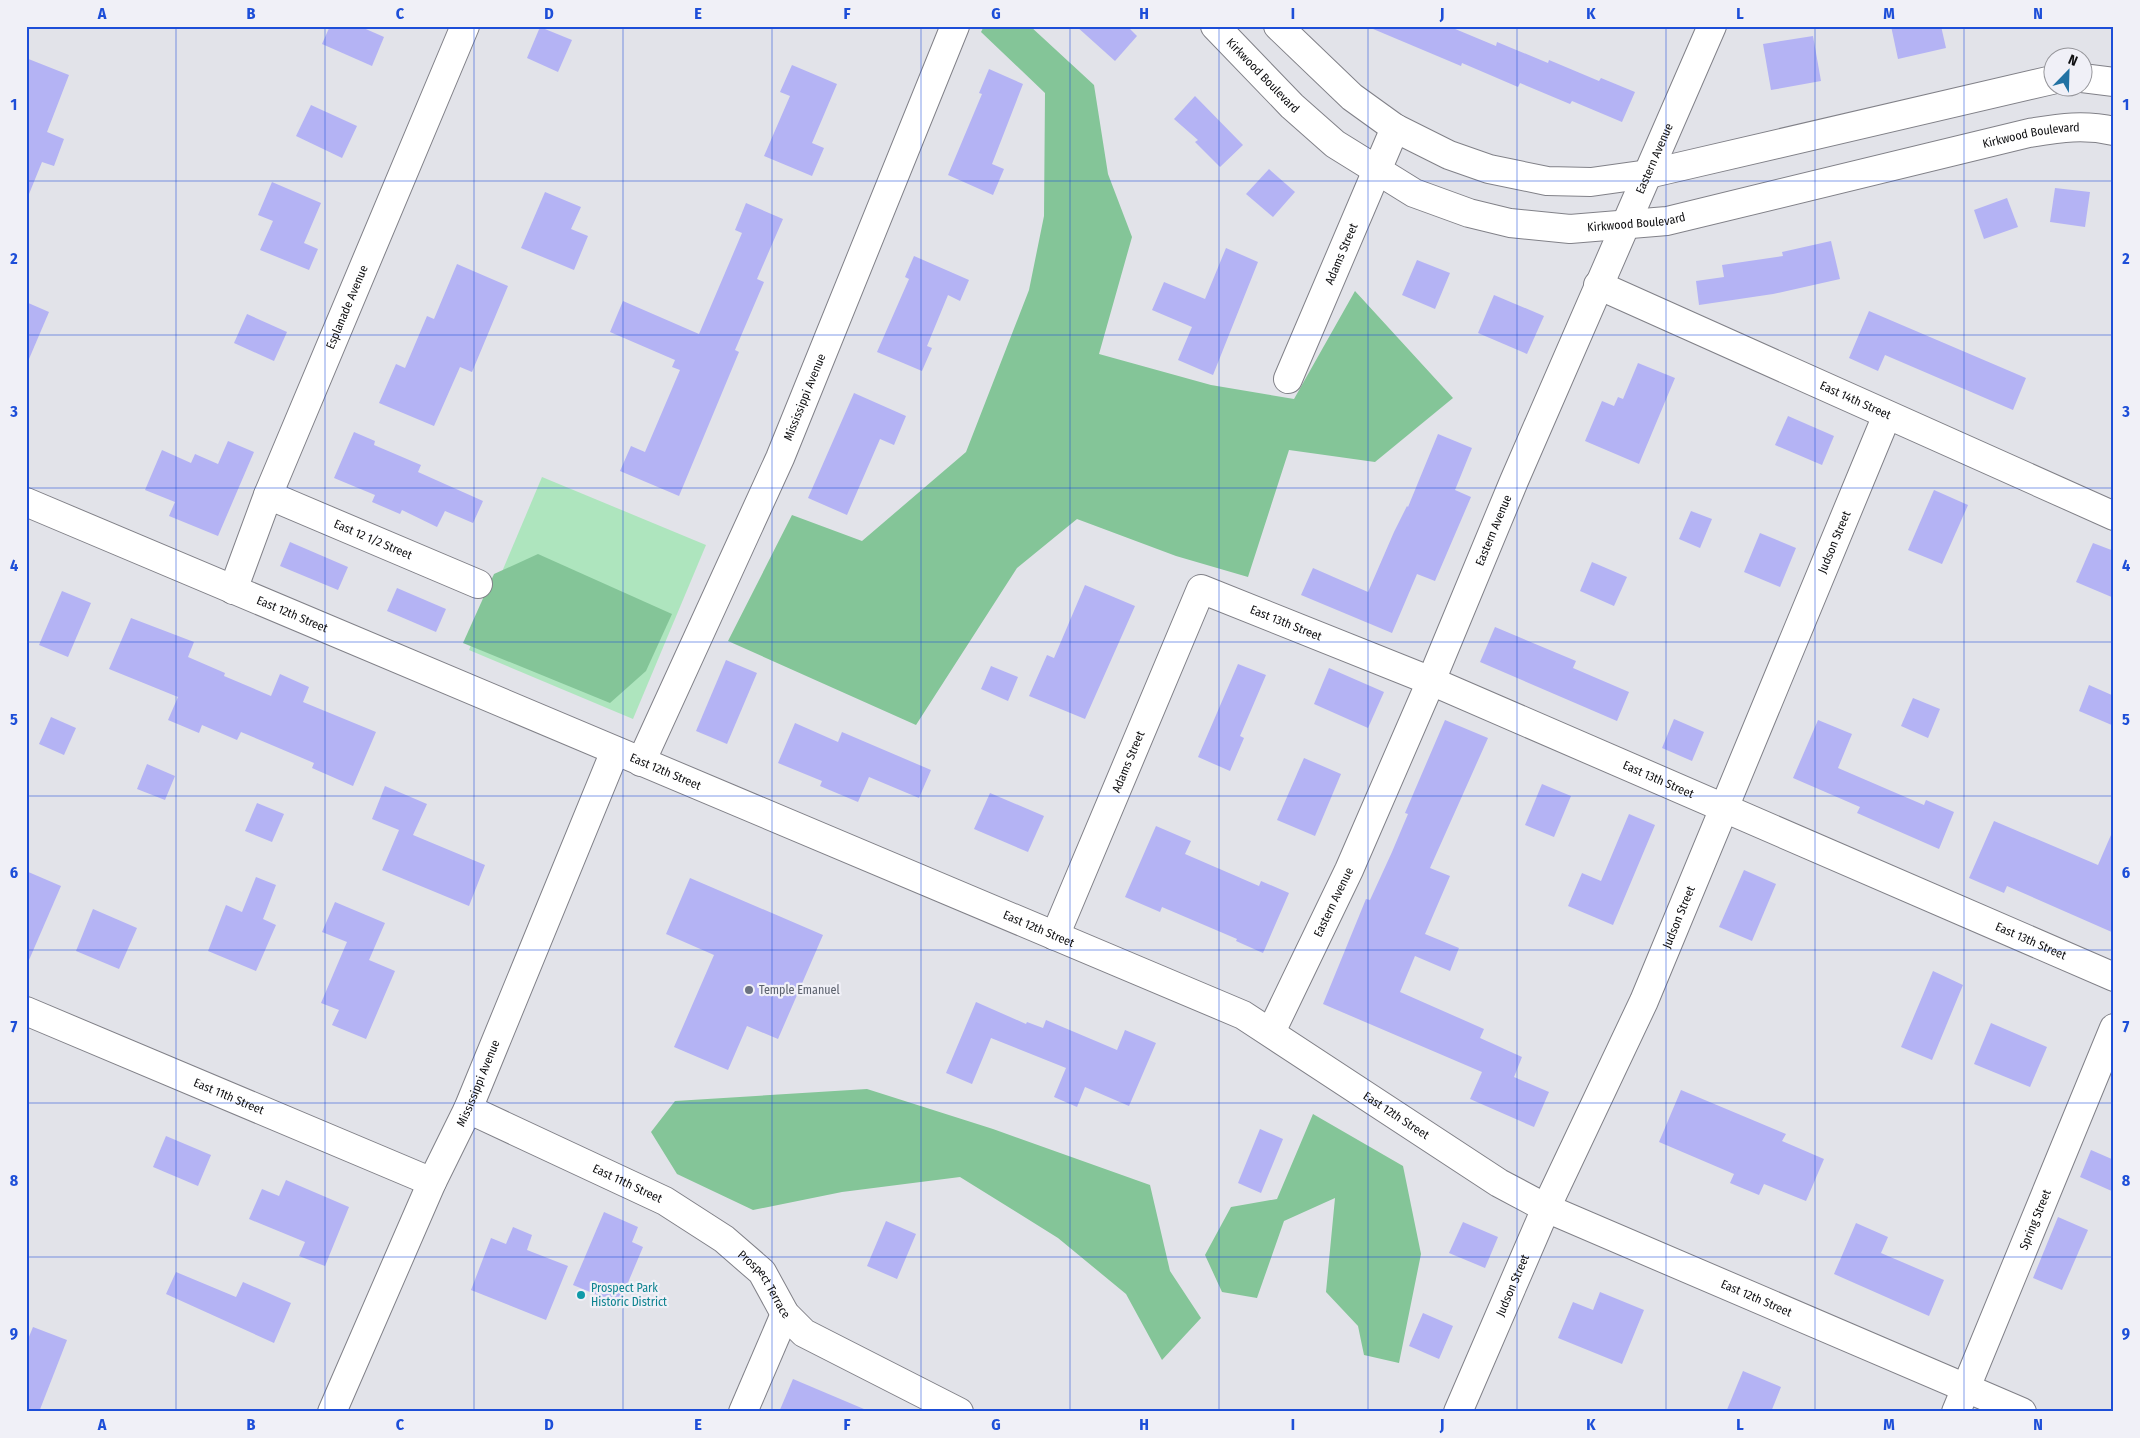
<svg xmlns="http://www.w3.org/2000/svg" width="2140" height="1438" font-family="'Fira Sans Condensed',sans-serif">
  <style>
    .green { fill: #aee5be }
    .forest { fill: #84c598 }
    .building { fill: #b4b3f4 }
    .lines { fill: none; stroke-linecap: round; stroke-linejoin: round }
    .street-casing { stroke: #818188; stroke-width: 30 }
    .secondary-casing { stroke: #818188; stroke-width: 30 }
    .street { stroke: #fff; stroke-width: 28 }
    .secondary { stroke: #fff; stroke-width: 28 }
    .grid { fill: none; stroke: #1d4ed8; stroke-width: 1; stroke-opacity: 0.55 }
    .worship-dot { fill: #6b7280; stroke: #f0f0f7; stroke-width: 2 }
    .culture-dot { fill: #0f9aa8; stroke: #f0f0f7; stroke-width: 2 }
    .labels { text-anchor: middle; dominant-baseline: central; stroke-width: 4.5; stroke-linejoin: round; paint-order: stroke }
    .street-label { font-size: 12px; fill: #0f0f11; stroke: #f0f0f7 }
    .worship-label { font-size: 12px; fill: #5b616d; stroke: #f0f0f7; text-anchor: start }
    .culture-label { font-size: 12px; fill: #0d838f; stroke: #f0f0f7; text-anchor: start }
    .neatline { fill: none; stroke: #1d4ed8; stroke-width: 2 }
    .grid-label { font-size: 16px; text-anchor: middle; font-weight: bold; fill: #1d4ed8 }
  </style>
  <rect width="100%" height="100%" fill="#e2e3e9"/>
  <!-- green -->
  <polygon class="green" points="542,477 706,545 633,719 469,650"/>
  <!-- forest -->
  <g class="forest">
    <polygon points="984,26 1030,26 1094,85 1108,174 1132,237 1099,354 1211,385 1294,399 1355,291 1453,398 1375,462 1289,450 1248,577 1176,556 1077,519 1017,568 916,725 728,641 792,515 862,541 966,452 1029,290 1044,216 1045,93 981,32"/>
    <polygon points="538,554 672,614 646,671 610,703 463,643 494,574"/>
    <polygon points="867,1089 993,1129 1150,1185 1170,1271 1201,1318 1162,1360 1126,1294 1058,1238 960,1177 842,1192 753,1210 677,1174 651,1132 675,1101"/>
    <polygon points="1313,1114 1403,1166 1421,1254 1399,1363 1364,1355 1358,1326 1326,1292 1335,1198 1284,1221 1257,1298 1222,1292 1205,1255 1231,1207 1277,1199"/>
  </g>
  <!-- building -->
  <g class="building">
    <polygon points="330,26 359,26 384,37 372,66 322,44"/>
    <polygon points="1076,26 1127,26 1137,36 1115,61"/>
    <polygon points="1366,26 1448,26 1496,46 1497,42 1548,63 1549,60 1599,81 1601,78 1635,92 1622,122 1572,101 1570,104 1520,83 1518,87 1462,63 1461,66"/>
    <polygon points="1891,26 1941,26 1946,48 1898,59"/>
    <polygon points="540,27 572,40 558,72 527,58"/>
    <polygon points="1813,36 1821,81 1771,90 1763,44"/>
    <polygon points="26,58 69,75 47,132 64,139 54,166 42,162 27,199"/>
    <polygon points="792,65 837,84 812,143 824,148 812,176 764,156 790,96 780,92"/>
    <polygon points="989,69 1023,84 992,164 1004,169 993,195 948,175 982,94 979,93"/>
    <polygon points="1195,96 1243,145 1220,167 1195,142 1198,140 1174,119"/>
    <polygon points="311,105 357,126 342,158 296,136"/>
    <polygon points="1269,169 1295,192 1273,217 1246,194"/>
    <polygon points="272,182 321,203 304,243 318,249 309,270 260,250 273,221 258,215"/>
    <polygon points="2055,188 2090,192 2085,227 2050,222"/>
    <polygon points="545,192 581,207 571,229 588,236 574,270 521,248"/>
    <polygon points="2007,198 2018,227 1984,239 1974,210"/>
    <polygon points="746,203 783,219 757,279 764,282 735,350 739,352 679,496 620,471 631,446 645,452 680,370 672,367 675,360 610,332 623,301 699,334 742,233 735,230"/>
    <polygon points="1831,241 1840,279 1773,294 1699,305 1696,281 1724,277 1722,265 1783,256 1782,252"/>
    <polygon points="1226,248 1258,262 1213,375 1178,360 1192,327 1152,310 1164,282 1205,299"/>
    <polygon points="914,256 969,280 960,301 948,295 927,346 932,348 922,371 877,352 909,279 905,277"/>
    <polygon points="1417,260 1450,273 1435,309 1402,295"/>
    <polygon points="457,264 508,286 472,372 460,367 434,426 379,403 396,364 405,368 427,316 434,319"/>
    <polygon points="1494,295 1544,316 1527,354 1478,333"/>
    <polygon points="26,302 49,312 26,366"/>
    <polygon points="1869,311 2026,378 2013,410 1885,355 1878,371 1849,358"/>
    <polygon points="247,314 287,332 274,361 234,343"/>
    <polygon points="1638,363 1675,378 1639,464 1585,441 1602,401 1614,406 1618,397 1623,399"/>
    <polygon points="854,393 906,416 894,445 880,439 847,515 808,498"/>
    <polygon points="1788,416 1834,436 1822,465 1775,445"/>
    <polygon points="354,432 375,441 374,445 421,465 418,472 483,501 473,523 445,511 437,527 402,510 400,514 372,502 375,495 334,478"/>
    <polygon points="1438,434 1472,448 1455,490 1471,497 1435,581 1417,574 1392,633 1301,595 1313,568 1368,592 1394,532 1407,506 1408,507"/>
    <polygon points="228,441 254,452 218,536 169,516 175,502 145,490 162,450 191,463 195,454 218,464"/>
    <polygon points="1934,490 1968,505 1942,564 1908,550"/>
    <polygon points="1691,511 1712,519 1700,548 1679,539"/>
    <polygon points="1760,533 1796,548 1780,587 1744,572"/>
    <polygon points="290,542 348,567 338,590 280,566"/>
    <polygon points="2093,543 2114,551 2114,598 2076,582"/>
    <polygon points="1592,562 1627,577 1614,606 1580,591"/>
    <polygon points="1085,585 1135,606 1085,719 1029,696 1047,655 1054,658"/>
    <polygon points="397,588 446,609 436,632 387,611"/>
    <polygon points="62,591 91,603 68,657 39,645"/>
    <polygon points="131,618 194,642 188,657 225,673 224,676 271,696 280,674 309,687 303,702 376,732 353,786 312,768 314,763 241,732 237,740 202,725 199,733 168,720 178,697 109,669"/>
    <polygon points="1495,627 1576,661 1573,668 1629,692 1617,721 1480,662"/>
    <polygon points="726,660 757,673 727,744 696,731"/>
    <polygon points="1238,664 1266,675 1240,736 1244,738 1230,771 1198,757"/>
    <polygon points="991,666 1018,677 1008,701 981,689"/>
    <polygon points="1329,668 1384,692 1368,728 1314,704"/>
    <polygon points="2089,685 2114,696 2114,726 2079,711"/>
    <polygon points="1913,698 1940,709 1928,738 1901,726"/>
    <polygon points="51,717 76,728 64,755 39,744"/>
    <polygon points="1674,719 1704,732 1692,761 1662,748"/>
    <polygon points="1445,720 1488,738 1430,868 1450,876 1425,934 1459,948 1450,971 1415,956 1400,992 1484,1029 1480,1038 1522,1057 1514,1077 1549,1092 1534,1127 1470,1099 1482,1072 1323,1004 1366,899 1370,900 1392,852 1408,814 1405,813"/>
    <polygon points="1818,720 1852,734 1838,768 1924,805 1926,800 1954,812 1939,849 1857,813 1860,807 1793,778"/>
    <polygon points="795,723 838,742 842,732 931,770 919,798 869,777 858,802 820,786 822,781 778,763"/>
    <polygon points="1304,758 1341,774 1315,836 1277,820"/>
    <polygon points="147,764 175,776 165,800 137,789"/>
    <polygon points="1542,784 1571,796 1554,837 1525,825"/>
    <polygon points="385,786 427,804 413,835 485,865 469,906 382,870 399,830 372,819"/>
    <polygon points="990,793 1044,816 1028,852 974,829"/>
    <polygon points="257,803 284,814 272,842 245,831"/>
    <polygon points="1629,814 1655,825 1613,925 1568,906 1582,873 1601,881"/>
    <polygon points="1994,821 2098,865 2114,828 2114,933 2007,886 2004,893 1969,878"/>
    <polygon points="1156,826 1191,841 1185,854 1259,886 1261,881 1289,893 1263,953 1236,941 1237,939 1162,907 1160,912 1125,897"/>
    <polygon points="1744,870 1776,884 1752,941 1719,927"/>
    <polygon points="26,871 61,886 26,967"/>
    <polygon points="256,877 276,885 263,919 276,925 256,971 208,951 226,905 242,912"/>
    <polygon points="690,878 823,935 778,1039 747,1026 728,1070 674,1047 714,955 666,934"/>
    <polygon points="335,902 385,923 369,960 395,971 366,1039 332,1025 339,1010 321,1003 347,942 322,932"/>
    <polygon points="93,909 137,928 119,969 76,951"/>
    <polygon points="1933,971 1963,985 1932,1060 1901,1047"/>
    <polygon points="976,1002 1026,1024 1027,1022 1043,1028 1046,1020 1117,1050 1125,1030 1156,1043 1129,1106 1085,1087 1077,1107 1054,1097 1066,1068 991,1038 972,1084 946,1073"/>
    <polygon points="1991,1023 2047,1047 2030,1087 1974,1064"/>
    <polygon points="1681,1090 1786,1134 1782,1141 1824,1159 1806,1201 1764,1184 1759,1195 1730,1183 1734,1174 1659,1142"/>
    <polygon points="1260,1129 1283,1139 1261,1193 1238,1183"/>
    <polygon points="166,1136 211,1155 198,1186 153,1167"/>
    <polygon points="2091,1150 2114,1160 2114,1192 2080,1177"/>
    <polygon points="286,1180 349,1207 325,1266 299,1256 305,1242 249,1219 262,1189 279,1196"/>
    <polygon points="604,1212 638,1227 632,1242 643,1247 619,1304 573,1285"/>
    <polygon points="2058,1217 2088,1230 2062,1290 2033,1278"/>
    <polygon points="886,1221 916,1234 897,1279 867,1266"/>
    <polygon points="1463,1222 1498,1237 1485,1268 1449,1253"/>
    <polygon points="1856,1223 1888,1237 1881,1253 1944,1280 1929,1316 1834,1274"/>
    <polygon points="513,1227 532,1235 527,1250 568,1266 546,1320 471,1290 491,1238 506,1244"/>
    <polygon points="176,1272 236,1297 243,1282 291,1303 274,1343 166,1294"/>
    <polygon points="1600,1292 1644,1310 1622,1364 1558,1338 1573,1302 1593,1310"/>
    <polygon points="1423,1313 1453,1326 1439,1359 1409,1346"/>
    <polygon points="33,1327 67,1340 39,1412 26,1412 26,1344"/>
    <polygon points="1743,1371 1781,1387 1771,1412 1726,1412"/>
    <polygon points="793,1379 871,1412 779,1412"/>
  </g>
  <g class="lines">
    <defs>
      <g id="street">
        <path id="s1" d="M1598,285L2114,516"/>
        <path id="s2" d="M1288,379L1395,128"/>
        <path id="s3" d="M268,495L478,584"/>
        <path id="s4" d="M233,590L268,495L465,26"/>
        <path id="s5" d="M641,762L780,458L955,26"/>
        <path id="s6" d="M1055,936L1201,589L1431,681L2114,977"/>
        <path id="s7" d="M26,1011L432,1182"/>
        <path id="s8" d="M468,1109L665,1201L724,1239L762,1272L785,1314L804,1333L959,1412"/>
        <path id="s9" d="M332,1412L432,1182L468,1109L615,751"/>
        <polyline points="743,1412 785,1314"/>
        <path id="s10" d="M1458,1412L1546,1208L1644,1001L1887,415"/>
        <path id="s11" d="M1956,1412L2114,1028"/>
      </g>
      <g id="secondary">
        <path id="s12" d="M1215,26L1292,106L1335,144L1414,193L1469,213L1510,223L1570,229L1667,221L2029,133C2060,128 2083,124 2114,131"/>
        <polyline points="1278,26 1352,97 1395,128 1449,155 1489,169 1547,181 1591,182 1648,174 2052,80"/>
        <polyline points="2082,78 2114,82"/>
        <path id="s13" d="M26,502L1243,1015L1499,1183L1546,1208L2022,1412"/>
        <path id="s14" d="M1271,1032L1349,870L1431,681L1514,481L1712,26"/>
      </g>
    </defs>
    <!-- street casing -->
    <use href="#street" class="street-casing"/>
    <!-- secondary casing -->
    <use href="#secondary" class="secondary-casing"/>
    <!-- street -->
    <use href="#street" class="street"/>
    <!-- secondary -->
    <use href="#secondary" class="secondary"/>
  </g>
  <!-- grid -->
  <path class="grid" d="M176,26V1412M325,26V1412M474,26V1412M623,26V1412M772,26V1412M921,26V1412M1070,26V1412M1219,26V1412M1368,26V1412M1517,26V1412M1666,26V1412M1815,26V1412M1964,26V1412M26,181H2114M26,335H2114M26,488H2114M26,642H2114M26,796H2114M26,950H2114M26,1103H2114M26,1257H2114"/>
  <!-- markers -->
  <circle class="worship-dot" cx="749" cy="990" r="5"/>
  <circle class="culture-dot" cx="581" cy="1295" r="5"/>
  <g class="labels">
    <!-- street labels -->
    <g class="street-label">
      <text stroke="none"><textPath href="#s12" startOffset="69">Kirkwood Boulevard</textPath></text>
      <text stroke="none"><textPath href="#s12" startOffset="894">Kirkwood Boulevard</textPath></text>
      <text stroke="none"><textPath href="#s14" startOffset="954">Eastern Avenue</textPath></text>
      <text stroke="none"><textPath href="#s12" startOffset="489">Kirkwood Boulevard</textPath></text>
      <text stroke="none"><textPath href="#s2" startOffset="136">Adams Street</textPath></text>
      <text stroke="none"><textPath href="#s4" startOffset="305">Esplanade Avenue</textPath></text>
      <text stroke="none"><textPath href="#s5" startOffset="400">Mississippi Avenue</textPath></text>
      <text stroke="none"><textPath href="#s1" startOffset="282">East 14th Street</textPath></text>
      <text stroke="none"><textPath href="#s14" startOffset="549">Eastern Avenue</textPath></text>
      <text stroke="none"><textPath href="#s3" startOffset="114">East 12 1/2 Street</textPath></text>
      <text stroke="none"><textPath href="#s10" startOffset="948">Judson Street</textPath></text>
      <text stroke="none"><textPath href="#s13" startOffset="289">East 12th Street</textPath></text>
      <text stroke="none"><textPath href="#s6" startOffset="468">East 13th Street</textPath></text>
      <text stroke="none"><textPath href="#s6" startOffset="189">Adams Street</textPath></text>
      <text stroke="none"><textPath href="#s13" startOffset="694">East 12th Street</textPath></text>
      <text stroke="none"><textPath href="#s6" startOffset="872">East 13th Street</textPath></text>
      <text stroke="none"><textPath href="#s14" startOffset="144">Eastern Avenue</textPath></text>
      <text stroke="none"><textPath href="#s10" startOffset="542">Judson Street</textPath></text>
      <text stroke="none"><textPath href="#s13" startOffset="1099">East 12th Street</textPath></text>
      <text stroke="none"><textPath href="#s6" startOffset="1278">East 13th Street</textPath></text>
      <text stroke="none"><textPath href="#s9" startOffset="360">Mississippi Avenue</textPath></text>
      <text stroke="none"><textPath href="#s7" startOffset="220">East 11th Street</textPath></text>
      <text stroke="none"><textPath href="#s13" startOffset="1504">East 12th Street</textPath></text>
      <text stroke="none"><textPath href="#s8" startOffset="176">East 11th Street</textPath></text>
      <text stroke="none"><textPath href="#s11" startOffset="208">Spring Street</textPath></text>
      <text stroke="none"><textPath href="#s8" startOffset="349">Prospect Terrace</textPath></text>
      <text stroke="none"><textPath href="#s10" startOffset="138">Judson Street</textPath></text>
      <text stroke="none"><textPath href="#s13" startOffset="1909">East 12th Street</textPath></text>
    </g>
    <!-- worship labels -->
    <g class="worship-label">
      <text x="759" y="990">Temple Emanuel</text>
    </g>
    <!-- culture labels -->
    <g class="culture-label">
      <text x="591" y="1288">Prospect Park<tspan x="591" dy="14">Historic District</tspan></text>
    </g>
  </g>
  <!-- border -->
  <rect width="2140" height="1438" fill="none" stroke="#f0f0f7" stroke-width="55"/>
  <!-- north arrow -->
  <g transform="translate(2068 72) rotate(23)"><circle r="24" fill="#f0f0f7" stroke="#96969b"/>
  <path d="M0-4L9 19L0 12L-9 19Z" fill="#2272a3"/>
  <text y="-8" font-size="14" font-weight="bold" text-anchor="middle" fill="#0f0f11">N</text>
  </g>
  <rect x="28" y="28" width="2084" height="1382" class="neatline"/>
  <g class="grid-label">
    <text x="102" y="19">A</text>
    <text x="251" y="19">B</text>
    <text x="400" y="19">C</text>
    <text x="549" y="19">D</text>
    <text x="698" y="19">E</text>
    <text x="847" y="19">F</text>
    <text x="996" y="19">G</text>
    <text x="1144" y="19">H</text>
    <text x="1293" y="19">I</text>
    <text x="1442" y="19">J</text>
    <text x="1591" y="19">K</text>
    <text x="1740" y="19">L</text>
    <text x="1889" y="19">M</text>
    <text x="2038" y="19">N</text>
    <text x="14" y="110">1</text>
    <text x="2126" y="110">1</text>
    <text x="14" y="264">2</text>
    <text x="2126" y="264">2</text>
    <text x="14" y="417">3</text>
    <text x="2126" y="417">3</text>
    <text x="14" y="571">4</text>
    <text x="2126" y="571">4</text>
    <text x="14" y="725">5</text>
    <text x="2126" y="725">5</text>
    <text x="14" y="878">6</text>
    <text x="2126" y="878">6</text>
    <text x="14" y="1032">7</text>
    <text x="2126" y="1032">7</text>
    <text x="14" y="1186">8</text>
    <text x="2126" y="1186">8</text>
    <text x="14" y="1339">9</text>
    <text x="2126" y="1339">9</text>
    <text x="102" y="1430">A</text>
    <text x="251" y="1430">B</text>
    <text x="400" y="1430">C</text>
    <text x="549" y="1430">D</text>
    <text x="698" y="1430">E</text>
    <text x="847" y="1430">F</text>
    <text x="996" y="1430">G</text>
    <text x="1144" y="1430">H</text>
    <text x="1293" y="1430">I</text>
    <text x="1442" y="1430">J</text>
    <text x="1591" y="1430">K</text>
    <text x="1740" y="1430">L</text>
    <text x="1889" y="1430">M</text>
    <text x="2038" y="1430">N</text>
  </g>
</svg>
